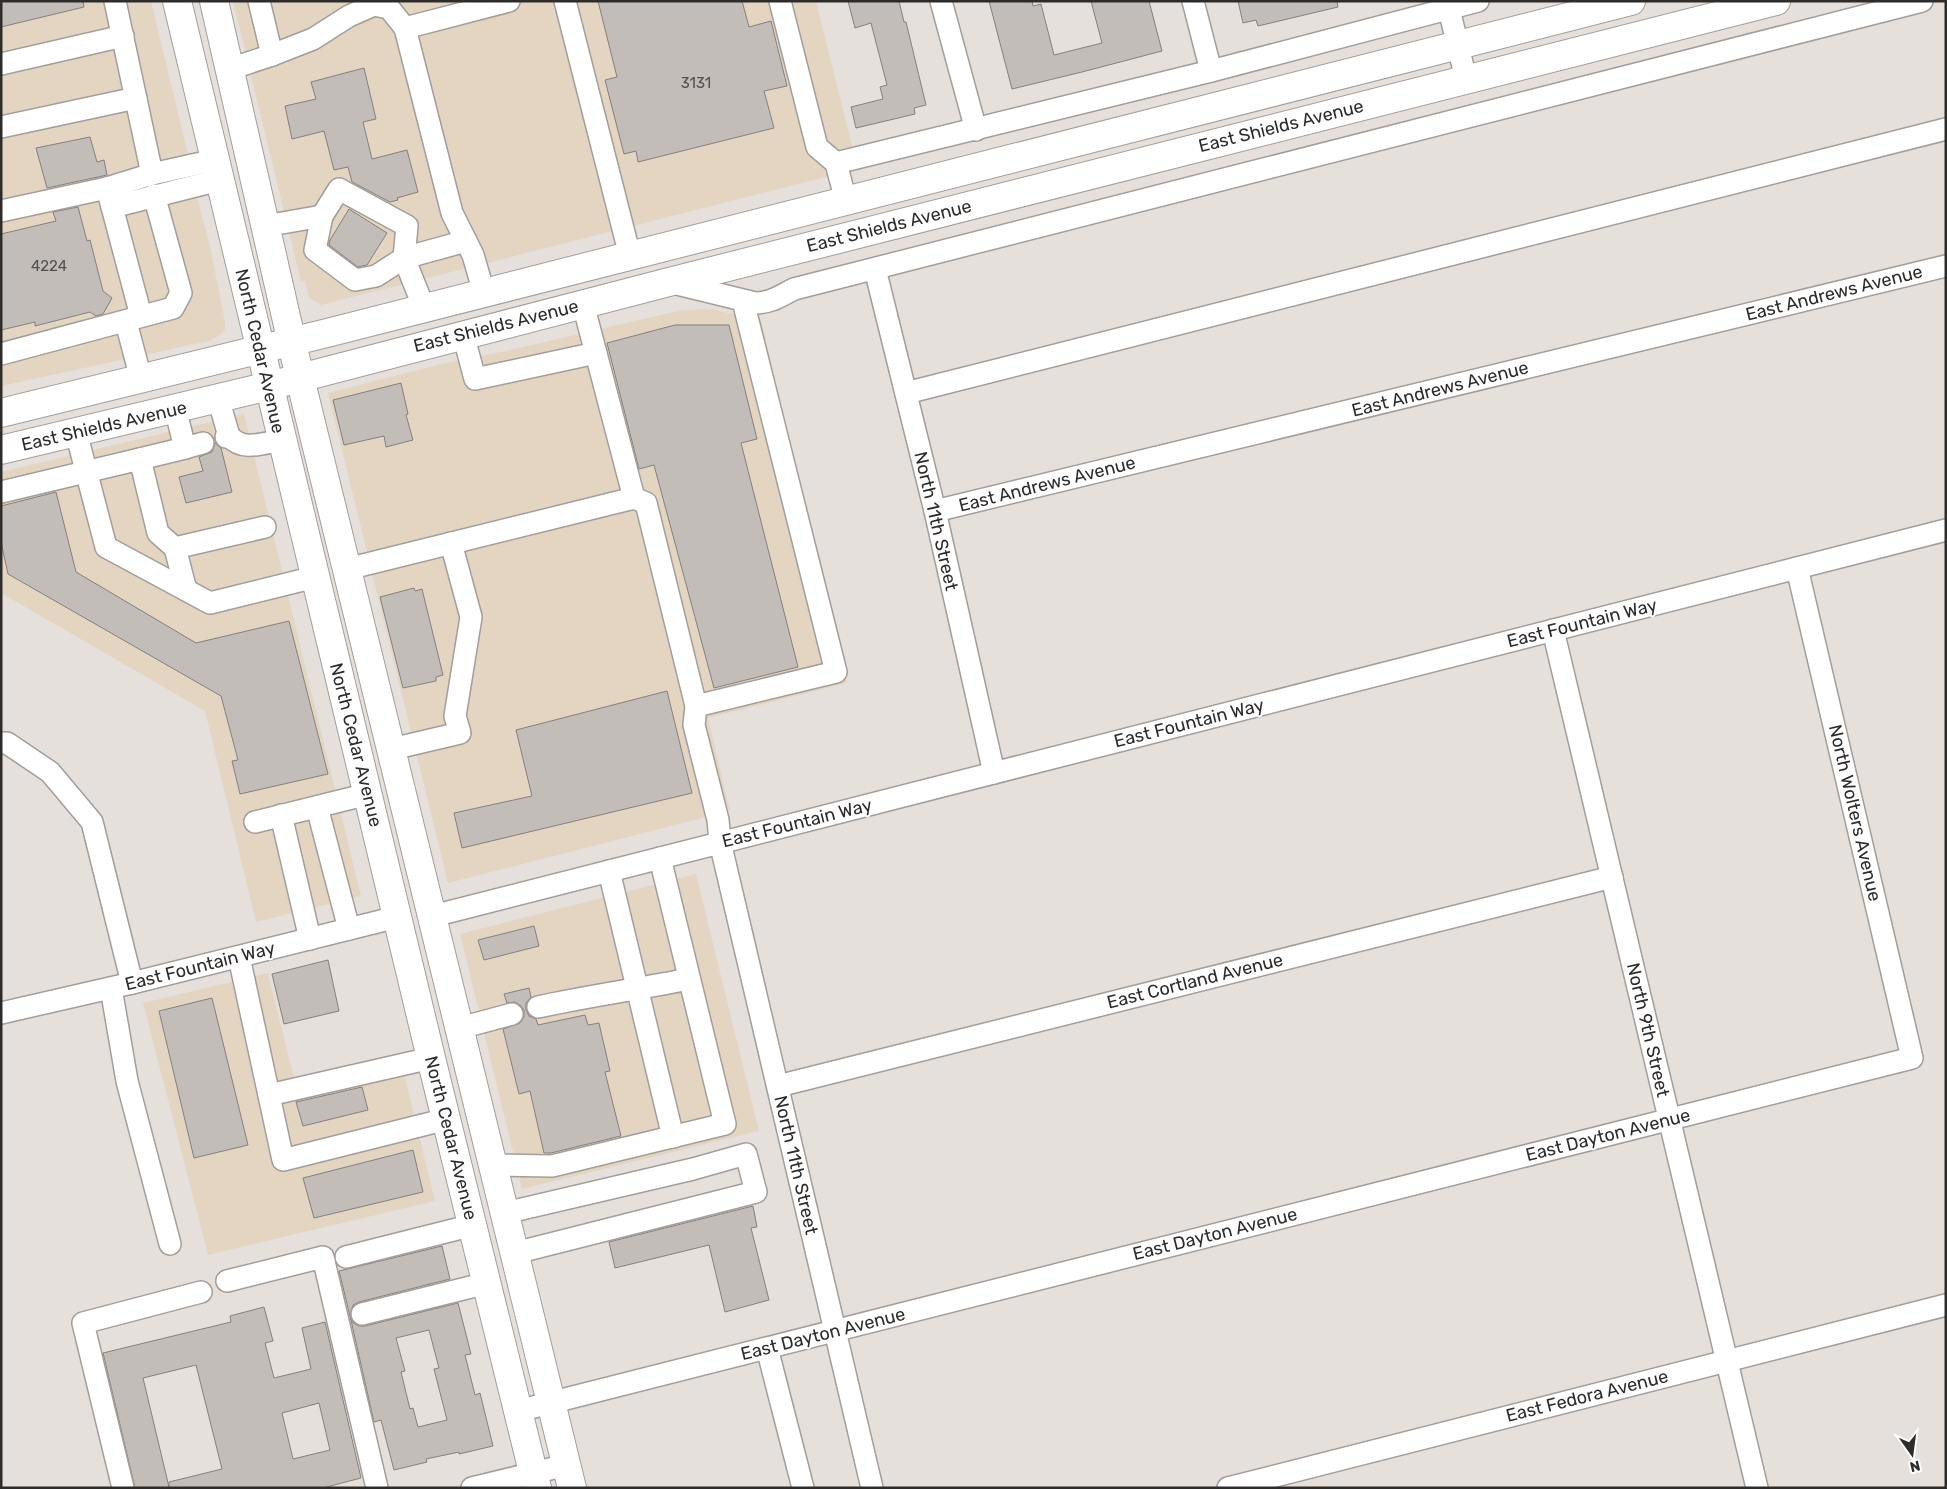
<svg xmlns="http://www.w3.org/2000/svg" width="1947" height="1489" font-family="Rubik,sans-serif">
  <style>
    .commercial { fill: #e4d5c2 }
    .building { fill: #c3bdba; stroke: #857f7d; fill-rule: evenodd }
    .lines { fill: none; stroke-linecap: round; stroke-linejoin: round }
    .minor-casing { stroke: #a39d9b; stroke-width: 24 }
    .major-casing { stroke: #a39d9b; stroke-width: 30 }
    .minor { stroke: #fff; stroke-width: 21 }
    .major { stroke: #fff; stroke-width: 28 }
    .labels { text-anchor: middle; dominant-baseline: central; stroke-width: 4; stroke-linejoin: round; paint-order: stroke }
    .number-label { font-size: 15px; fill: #53504f }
    .street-label { font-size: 18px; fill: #2e2c2b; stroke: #fff }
  </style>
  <rect width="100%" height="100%" fill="#e6e0dd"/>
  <!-- commercial -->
  <g class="commercial">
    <polygon points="1,1 151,1 187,150 187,159 210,246 225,321 225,330 217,337 209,341 1,386"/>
    <polygon points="233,1 816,1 858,169 321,305 309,298 305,281 301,282"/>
    <polygon points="713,309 754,320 761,319 847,683 708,718 730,811 448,883 328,393 437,365 510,350 682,310"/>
    <polygon points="244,414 361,896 256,922 205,711 1,593 1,472"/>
    <polygon points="696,874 759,1131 522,1189 460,934"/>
    <polygon points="268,973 294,1078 399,1053 435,1201 208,1255 143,1003"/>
  </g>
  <!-- building -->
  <g class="building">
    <polygon points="1,1 83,1 84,7 1,27"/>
    <polygon points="598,1 742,1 749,27 771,21 787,86 764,91 774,128 638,162 636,151 624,154 605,80 617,77"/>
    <polygon points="848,1 899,1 904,22 906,22 926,105 914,108 915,114 856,128 851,107 883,99 880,87 887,85 871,23 855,28"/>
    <polygon points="989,1 1032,1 1033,6 1041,4 1054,55 1102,43 1091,1 1149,1 1162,51 1082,72 1012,89"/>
    <polygon points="1238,1 1337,1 1338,7 1258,26 1256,20 1243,23"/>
    <polygon points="364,68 376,119 363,122 372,159 407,150 418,192 397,198 398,200 390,202 352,182 348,167 334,170 324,131 292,139 285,106 316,99 311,82"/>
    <polygon points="90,137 97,162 104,160 107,175 47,188 36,148"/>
    <polygon points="78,207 87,241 90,240 103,291 112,298 103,314 96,316 90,312 35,326 35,322 1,330 1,234 56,221 53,212"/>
    <polygon points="349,209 387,233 367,265 358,267 329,245 330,240"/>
    <polygon points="675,325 729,325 757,439 741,443 798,667 714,688 654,465 639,469 607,343"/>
    <polygon points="401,383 408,414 406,415 413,440 386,447 384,436 344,445 333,400"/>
    <polygon points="215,443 221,448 232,492 186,503 179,477 203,471 199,457 212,452"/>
    <polygon points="56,492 76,572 196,643 289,621 328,774 240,794 232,761 238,760 221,696 8,574 1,542 1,506"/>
    <polygon points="414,588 415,591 422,589 443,675 436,677 436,681 403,688 380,597"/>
    <polygon points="667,691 692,793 462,848 454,813 532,796 516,730"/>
    <polygon points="534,926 539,946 484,960 478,940"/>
    <polygon points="328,960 339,1011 284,1024 272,974"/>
    <polygon points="529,988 531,997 526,1003 526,1010 529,1016 536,1019 538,1025 585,1015 588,1025 599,1023 610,1071 605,1072 621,1136 551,1153 544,1153 530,1091 519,1094 503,1029 520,1023 524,1017 524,1010 521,1006 515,1002 507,1003 504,994"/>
    <polygon points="212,998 248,1145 194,1158 159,1011"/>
    <polygon points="362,1087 368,1110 303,1126 296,1102"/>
    <polygon points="413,1150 423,1192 314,1218 303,1178"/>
    <polygon points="753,1206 757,1227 751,1228 769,1300 725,1312 709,1245 615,1268 609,1242"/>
    <polygon points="442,1246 450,1279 359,1302 353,1305 350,1316 339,1271"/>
    <path d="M458,1303L471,1354L465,1355L475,1395L480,1393L493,1446L459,1454V1452L426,1459L427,1462L394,1470L381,1420L374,1422L350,1316L353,1323L359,1326H365ZM429,1330L439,1368L434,1369L447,1420L418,1427L413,1408L410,1409L401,1372L405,1371L396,1338Z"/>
    <path d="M264,1307L273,1341L265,1343L274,1378L311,1369L302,1328L325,1322L361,1478L323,1488H135L103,1353L231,1322L230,1316ZM196,1365L222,1469L169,1482V1487L143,1378ZM319,1403L330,1450L293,1459L282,1413Z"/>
  </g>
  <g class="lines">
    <defs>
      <g id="minor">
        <polyline points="115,1 152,174"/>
        <polyline points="259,1 272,55"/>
        <polyline points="565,1 630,256"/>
        <polyline points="780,1 817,147 836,163 846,201"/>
        <polyline points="941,1 976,130"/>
        <polyline points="1193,1 1211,71"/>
        <polyline points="1447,1 1466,79"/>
        <polyline points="405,28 452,213 473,255 484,293"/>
        <polyline points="1,64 123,36"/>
        <polyline points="230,69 272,55 313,39 349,16 374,5 389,8 405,28 509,1"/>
        <polyline points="1,127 136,98"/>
        <polyline points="836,163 1211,71 1478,1"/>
        <polyline points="107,188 141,316"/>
        <polyline points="112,207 219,180"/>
        <polyline points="1,211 107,188 152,174 215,160"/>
        <polyline points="322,216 315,250 355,280 376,276 404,258 466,241"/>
        <polyline points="265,226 322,216 339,189 407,226 404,258 424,308"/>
        <polyline points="875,269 935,511 994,773"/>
        <path d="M669,282L755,303C771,303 780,296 794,289L1922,1"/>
        <polyline points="583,304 634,498"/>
        <polyline points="126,322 141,379"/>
        <polyline points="463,334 475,379 596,353"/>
        <polyline points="1,354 173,308 181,293 154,195"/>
        <polyline points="906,393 1946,129"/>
        <polyline points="218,398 229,436 226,437"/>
        <polyline points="76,432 106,547 210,603 315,577"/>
        <path d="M229,436C243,452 263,443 282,440"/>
        <polyline points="185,448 203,443"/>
        <polyline points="140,459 185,448 175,408"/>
        <polyline points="1,492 140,459 158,533 175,548"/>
        <polyline points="935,511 1946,266"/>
        <polyline points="347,569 634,498 646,503 696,706 694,725 718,820 720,842 872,1488"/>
        <polyline points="186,590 175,548 265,527"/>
        <polyline points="1553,630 1757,1488"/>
        <polyline points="696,706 836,672 743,301"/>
        <polyline points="1,743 7,743 50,772 92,822 132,983"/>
        <polyline points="392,749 460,733 455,716 471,617 451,543"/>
        <polyline points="317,807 349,929"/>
        <polyline points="281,815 310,939"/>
        <polyline points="255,822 368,794"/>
        <polyline points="609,871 673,1137"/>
        <polyline points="433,916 1946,530"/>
        <polyline points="239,957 283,1160 447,1119"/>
        <polyline points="111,988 127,1081 170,1244"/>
        <path d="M538,1007C588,996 639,989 689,979"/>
        <polyline points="1,1013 132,983 397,917"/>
        <polyline points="460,1028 512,1014"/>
        <polyline points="778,1086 1612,877"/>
        <polyline points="269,1095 431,1058"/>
        <polyline points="493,1165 552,1166 725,1124 660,858"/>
        <polyline points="505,1213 693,1169 746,1154 756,1192 515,1253"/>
        <polyline points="346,1257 473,1225"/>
        <polyline points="227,1281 323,1257 377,1488"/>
        <polyline points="362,1314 487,1283"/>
        <polyline points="767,1348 803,1488"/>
        <polyline points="518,1411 1912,1058 1797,568"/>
        <polyline points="123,1488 83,1323 201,1292"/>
        <polyline points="472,1488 566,1465"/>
        <polyline points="1228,1488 1946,1305"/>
      </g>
      <g id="major">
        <polyline points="177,1 431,1058 537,1488"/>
        <polyline points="214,1 300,378 572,1488"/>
        <polyline points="1,413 327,333 1631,1"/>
        <polyline points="1,450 269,386 669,282 1776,1"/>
      </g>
    </defs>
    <!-- minor casing -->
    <use href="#minor" class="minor-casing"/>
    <!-- major casing -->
    <use href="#major" class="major-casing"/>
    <!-- minor -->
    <use href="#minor" class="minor"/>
    <!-- major -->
    <use href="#major" class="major"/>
  </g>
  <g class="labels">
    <!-- number labels -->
    <g class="number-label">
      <text x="696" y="83">3131</text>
      <text x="49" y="266">4224</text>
    </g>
    <!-- street labels -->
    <g class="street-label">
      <text transform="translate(1281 126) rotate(-14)">East Shields Avenue</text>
      <text transform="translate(889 226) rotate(-14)">East Shields Avenue</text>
      <text transform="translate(1834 293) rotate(-14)">East Andrews Avenue</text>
      <text transform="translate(496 326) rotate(-14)">East Shields Avenue</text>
      <text transform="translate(260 351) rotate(77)">North Cedar Avenue</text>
      <text transform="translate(1440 389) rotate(-14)">East Andrews Avenue</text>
      <text transform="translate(104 426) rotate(-13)">East Shields Avenue</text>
      <text transform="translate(1047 484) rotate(-14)">East Andrews Avenue</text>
      <text transform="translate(936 521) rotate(77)">North 11th Street</text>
      <text transform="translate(1582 623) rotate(-14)">East Fountain Way</text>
      <text transform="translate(1189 723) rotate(-14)">East Fountain Way</text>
      <text transform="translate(356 745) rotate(76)">North Cedar Avenue</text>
      <text transform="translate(1855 813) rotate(77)">North Wolters Avenue</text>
      <text transform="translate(797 823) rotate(-14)">East Fountain Way</text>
      <text transform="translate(200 966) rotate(-14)">East Fountain Way</text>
      <text transform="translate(1195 981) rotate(-14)">East Cortland Avenue</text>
      <text transform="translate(1648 1030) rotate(77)">North 9th Street</text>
      <text transform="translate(1608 1135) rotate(-14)">East Dayton Avenue</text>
      <text transform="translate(451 1138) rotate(76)">North Cedar Avenue</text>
      <text transform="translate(796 1165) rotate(77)">North 11th Street</text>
      <text transform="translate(1215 1234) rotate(-14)">East Dayton Avenue</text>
      <text transform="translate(823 1334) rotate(-14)">East Dayton Avenue</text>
      <text transform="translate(1587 1396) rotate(-14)">East Fedora Avenue</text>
    </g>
  </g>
  <!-- border -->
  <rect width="1947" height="1489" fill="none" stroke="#2e2c2b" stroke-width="5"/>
  <!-- north arrow -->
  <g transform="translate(1912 1454) rotate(166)" stroke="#ffffff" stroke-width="4" paint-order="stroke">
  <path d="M0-4L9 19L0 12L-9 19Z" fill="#2e2c2b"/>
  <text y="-8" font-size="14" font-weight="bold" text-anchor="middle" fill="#2e2c2b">N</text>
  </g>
</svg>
